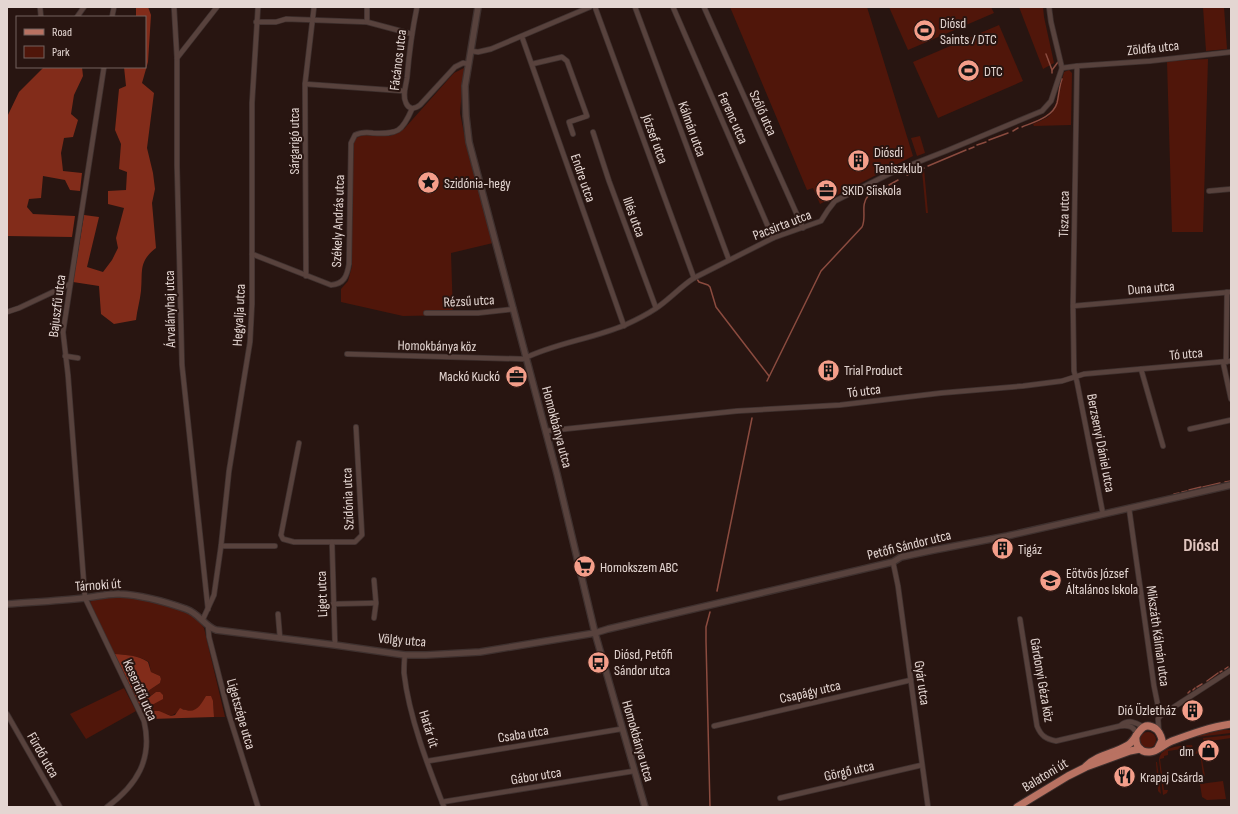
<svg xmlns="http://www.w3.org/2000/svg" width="1238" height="814" font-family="'Sofia Sans Condensed',sans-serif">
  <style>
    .green { fill: #50160a }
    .forest { fill: #822c1a }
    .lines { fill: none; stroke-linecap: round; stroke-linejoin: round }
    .stream { stroke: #8b4b3f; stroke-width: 1.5 }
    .minor-casing { stroke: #3f312f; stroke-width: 6 }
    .tertiary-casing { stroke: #3f312f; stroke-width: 8 }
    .primary-casing { stroke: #3f312f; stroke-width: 9 }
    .minor { stroke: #58423d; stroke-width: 4.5 }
    .tertiary { stroke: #58423d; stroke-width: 5.5 }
    .primary { stroke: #b97262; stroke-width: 7 }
    .labels { text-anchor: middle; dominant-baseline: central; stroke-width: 4; stroke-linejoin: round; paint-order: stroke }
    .poi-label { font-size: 14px; fill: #e4d6d2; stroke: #281511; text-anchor: start }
    .street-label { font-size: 14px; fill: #e4d6d2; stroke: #281511 }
    .district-label { font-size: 18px; font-weight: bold; fill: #e0c5be; stroke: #281511 }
  </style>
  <rect width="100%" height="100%" fill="#281511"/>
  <!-- green -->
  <g class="green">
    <polygon points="730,7 867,7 913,156 820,204 813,188 807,190"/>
    <polygon points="889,7 991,7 994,13 908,50"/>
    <polygon points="1019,7 1043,7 1044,17 1054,63 1043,69"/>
    <polygon points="1203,7 1224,7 1227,49 1206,51"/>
    <polygon points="999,25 1023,81 938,118 913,62"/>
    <polygon points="1208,59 1203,232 1172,232 1167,61"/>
    <polygon points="464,68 460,113 468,153 493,243 451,253 453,315 403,316 341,302 341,289 348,281 352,266 352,142 356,138 363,135 390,136 404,129 454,73"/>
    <path d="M1069,70L1072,73L1071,125L1034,126L1033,124C1039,121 1046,119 1050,115C1060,105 1060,86 1064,72Z"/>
    <polygon points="920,136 925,153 917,156 911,138"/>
    <polygon points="924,169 928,213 926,213 922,171"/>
    <path d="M122,596C138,598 181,608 194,617C198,620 201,624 204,628L225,717H214L213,701L199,707L194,711H187L183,709L171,716L167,714L151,713V719L145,717L144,715L150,706L156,692L147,698L145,696V693L160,683L161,679L160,676L151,672L149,662C138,655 127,655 114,654L90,602L94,599Z"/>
    <polygon points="124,688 136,711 86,739 70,714"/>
    <polygon points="1218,730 1231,730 1231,733 1197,737 1202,734"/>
    <circle cx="1148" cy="740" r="8"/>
    <polygon points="1231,735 1231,738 1204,742 1203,738"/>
    <path d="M1192,745L1193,749L1190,752L1188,748L1168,751V755L1164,756V758L1160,759L1164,790H1168L1167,793L1163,795L1159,760C1160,746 1181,746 1192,745Z"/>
    <polygon points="1200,748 1205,776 1199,777 1199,776 1203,775 1200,753 1195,754 1197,750"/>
    <polygon points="1156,762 1157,762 1161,794 1158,791"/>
    <polygon points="1223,781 1226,799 1207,800 1202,797 1200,784"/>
  </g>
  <!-- forest -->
  <g class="forest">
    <path d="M136,7H148L151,15L148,62L142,83L154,93L147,148L153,173L155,189L152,203L156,248C138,262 143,271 141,291C140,301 137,310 136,320L114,324L101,314L99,286L73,282L84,215L99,217L87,267L103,272L112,260L118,248L116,238L124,208L108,204V191L126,190L127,172L119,169L121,144L115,130L119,89L126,86L124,67H145V17H136Z"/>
    <polygon points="44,67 82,67 83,76 74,95 71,114 78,120 73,137 64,138 61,153 63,171 82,173 80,191 70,190 65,180 43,176 41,198 29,199 27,207 33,214 75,216 72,237 7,236 7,117 19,92"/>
    <path d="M114,654C127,655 138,655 148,662L151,672L160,676L161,679L160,683L145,693V696L148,698L156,692H160L163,695V699L150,706L144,715Z"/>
    <path d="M206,696H211L213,701L214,717L151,719V713L154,711H159L171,716L175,715L180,708C182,709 184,710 186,710C196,714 202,703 206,696Z"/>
  </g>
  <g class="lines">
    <!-- stream -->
    <g class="stream">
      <polyline points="1046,54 1052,70"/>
      <polyline points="1052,73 1052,70 1058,62"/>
      <path d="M1022,127C1034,122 1053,117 1057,103C1059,95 1059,87 1062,79L1061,78"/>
      <polyline points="1013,131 1018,128"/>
      <polyline points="989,140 1008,133"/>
      <polyline points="977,145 986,142"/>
      <polyline points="969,149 974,147"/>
      <polyline points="928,166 966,150"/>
      <polyline points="907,175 924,168"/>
      <polyline points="889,185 898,180"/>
      <polyline points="697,279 699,282 708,285 710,287 716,307 769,376"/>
      <path d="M767,381L821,271L862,227C867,217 860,205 868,196C872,191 880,189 886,186"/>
      <polyline points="1225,482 1231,481"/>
      <polyline points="1203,487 1220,483"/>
      <polyline points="1189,490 1201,487"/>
      <polyline points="1182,492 1187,491"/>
      <polyline points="1174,494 1179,493"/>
      <polyline points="717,591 752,418"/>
      <polyline points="1225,669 1228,667"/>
      <polyline points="1220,672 1222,671"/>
      <polyline points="1207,681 1218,673"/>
      <polyline points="1197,687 1202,684"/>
      <polyline points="1193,690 1195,688"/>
      <polyline points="1188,693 1190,691"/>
      <polyline points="1165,708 1167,706"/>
      <polyline points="710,807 706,641 706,627 710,612"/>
    </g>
    <defs>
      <g id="minor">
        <polyline points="40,7 41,17"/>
        <polyline points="174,7 177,58 177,166 182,365 208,609"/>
        <path d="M417,7C412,31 409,54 407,78C406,86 402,95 406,103C409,110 415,109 420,105L455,67L463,63L469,64"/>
        <polyline points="595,7 694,278"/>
        <polyline points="635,7 729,260"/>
        <polyline points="673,7 773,238"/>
        <polyline points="704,7 803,228"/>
        <polyline points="1049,7 1051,22 1062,68"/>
        <polyline points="77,17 84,7"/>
        <polyline points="112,17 114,7"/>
        <polyline points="256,22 276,22 286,19 367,22 412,34"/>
        <polyline points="367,22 367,7"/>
        <polyline points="522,37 624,326"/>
        <polyline points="471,51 478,52 491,49 590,7"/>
        <polyline points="177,58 217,7"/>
        <polyline points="532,64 562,57 567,61 587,116 569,122 573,134"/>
        <polyline points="1077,66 1150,61 1231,52"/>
        <path d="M104,67L63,332L68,375L85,598L144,721C153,759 137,785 107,807"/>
        <polyline points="1062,68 1077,66 1073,306 1074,371 1077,382 1103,514"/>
        <polyline points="305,84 404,91"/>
        <polyline points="593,132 609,181 656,308"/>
        <polyline points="1209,191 1231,189"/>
        <path d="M252,254L331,285C344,284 347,276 349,264L351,143L355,135C361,132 366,132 373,133C398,134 402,132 412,109"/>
        <polyline points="306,276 305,84 314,7"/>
        <polyline points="1073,306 1231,292"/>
        <polyline points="7,312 19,308 70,284"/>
        <polyline points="426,313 478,313 514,309"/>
        <path d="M347,354L523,359C555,343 592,339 625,325C636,320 646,315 655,309C669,300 680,287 694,278L773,238L821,221L828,210L835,201L895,171L946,151L1042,111L1051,101L1062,68"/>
        <polyline points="65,356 78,358"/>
        <polyline points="1223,362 1231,399"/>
        <polyline points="1226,362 1227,292"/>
        <polyline points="1141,369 1163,446"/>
        <polyline points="1190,429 1231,420"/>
        <polyline points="546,431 737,411 840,405 941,393 1023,386 1062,381 1084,374 1231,361"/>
        <polyline points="299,443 281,535 283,539 294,542 355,542 362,535 356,427"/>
        <polyline points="1129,508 1154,686 1160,716 1158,719 1159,732"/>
        <polyline points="332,542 335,645"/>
        <polyline points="221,546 275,546"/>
        <polyline points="893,562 898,586 928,807"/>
        <polyline points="333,604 376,603"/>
        <polyline points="278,614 280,638"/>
        <polyline points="374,618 376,603 374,580"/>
        <polyline points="203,619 214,595 221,546 229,471 250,342 252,304 252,103 258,7"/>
        <path d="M1020,619L1037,726C1041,736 1046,739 1056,741L1120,726C1129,725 1133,726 1137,734"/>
        <polyline points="208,626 209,637 229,715 258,807"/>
        <path d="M405,655C404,661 404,667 404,673C409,717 428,766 444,807"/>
        <polyline points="7,714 60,807"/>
        <polyline points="1160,716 1231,670"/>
        <path d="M1121,725C1130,718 1136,724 1145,727"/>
        <polyline points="714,726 911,680"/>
        <polyline points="428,761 621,729"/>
        <polyline points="780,798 922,765"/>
        <polyline points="442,802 634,771"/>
      </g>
      <g id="tertiary">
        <polyline points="478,7 465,86 466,116 469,142 557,474 595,633 645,807"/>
        <path d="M7,604C33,602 58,601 84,598C96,597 108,593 120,594C142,595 166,602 186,609C200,614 204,626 216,630L335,645L405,655H426L480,652L595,633L608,629L893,562L901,557L934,550L1007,536L1231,485"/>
      </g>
      <g id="primary">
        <path d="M1136,736C1135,745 1140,753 1150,752C1157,752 1164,744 1172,741C1191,734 1210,727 1231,724"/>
        <path d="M1086,766C1099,754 1113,754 1128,745C1138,739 1140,718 1156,729C1160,732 1161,736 1162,740L1158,748"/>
        <polyline points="1017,807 1068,776 1086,767 1130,751 1140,749"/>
      </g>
    </defs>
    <!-- minor casing -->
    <use href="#minor" class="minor-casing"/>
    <!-- tertiary casing -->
    <use href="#tertiary" class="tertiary-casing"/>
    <!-- primary casing -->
    <use href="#primary" class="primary-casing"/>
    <!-- minor -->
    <use href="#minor" class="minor"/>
    <!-- tertiary -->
    <use href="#tertiary" class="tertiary"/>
    <!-- primary -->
    <use href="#primary" class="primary"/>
  </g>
  <!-- icons -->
  <defs>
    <symbol id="stadium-disc" viewBox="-11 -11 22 22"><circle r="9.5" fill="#f49e8a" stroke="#281511"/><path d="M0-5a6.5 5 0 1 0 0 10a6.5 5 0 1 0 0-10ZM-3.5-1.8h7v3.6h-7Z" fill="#111"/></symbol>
    <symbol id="building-disc" viewBox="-11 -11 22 22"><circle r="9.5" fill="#f49e8a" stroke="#281511"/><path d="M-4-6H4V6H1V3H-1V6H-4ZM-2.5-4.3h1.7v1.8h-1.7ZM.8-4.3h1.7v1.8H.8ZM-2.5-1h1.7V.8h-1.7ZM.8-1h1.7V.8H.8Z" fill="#111"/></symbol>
    <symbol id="sight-disc" viewBox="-11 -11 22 22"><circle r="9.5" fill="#f49e8a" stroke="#281511"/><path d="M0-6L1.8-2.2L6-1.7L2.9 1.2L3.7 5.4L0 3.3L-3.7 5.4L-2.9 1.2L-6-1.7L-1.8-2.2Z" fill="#111"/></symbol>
    <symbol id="office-disc" viewBox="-11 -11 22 22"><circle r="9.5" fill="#f49e8a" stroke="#281511"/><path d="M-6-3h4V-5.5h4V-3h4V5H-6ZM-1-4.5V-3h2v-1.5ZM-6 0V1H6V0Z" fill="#111"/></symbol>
    <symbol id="supermarket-disc" viewBox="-11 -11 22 22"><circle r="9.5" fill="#f49e8a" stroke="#281511"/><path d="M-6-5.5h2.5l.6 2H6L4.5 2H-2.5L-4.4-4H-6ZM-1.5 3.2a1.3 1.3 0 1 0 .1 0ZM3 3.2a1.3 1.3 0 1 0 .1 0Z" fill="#111"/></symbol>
    <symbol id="school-disc" viewBox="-11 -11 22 22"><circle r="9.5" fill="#f49e8a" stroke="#281511"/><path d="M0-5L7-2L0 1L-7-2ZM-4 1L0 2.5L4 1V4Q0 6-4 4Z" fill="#111"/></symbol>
    <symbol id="bus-disc" viewBox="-11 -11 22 22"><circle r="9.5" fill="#f49e8a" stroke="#281511"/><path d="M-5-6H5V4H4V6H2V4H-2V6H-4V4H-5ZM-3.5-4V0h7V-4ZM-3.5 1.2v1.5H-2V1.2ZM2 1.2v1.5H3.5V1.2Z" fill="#111"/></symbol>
    <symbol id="shop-disc" viewBox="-11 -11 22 22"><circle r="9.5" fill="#f49e8a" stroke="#281511"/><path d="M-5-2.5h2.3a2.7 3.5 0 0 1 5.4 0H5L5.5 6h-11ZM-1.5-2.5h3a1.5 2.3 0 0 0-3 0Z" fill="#111"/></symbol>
    <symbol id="restaurant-disc" viewBox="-11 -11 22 22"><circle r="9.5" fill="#f49e8a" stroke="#281511"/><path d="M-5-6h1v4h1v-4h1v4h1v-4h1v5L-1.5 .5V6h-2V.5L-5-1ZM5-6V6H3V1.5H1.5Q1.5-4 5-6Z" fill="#111"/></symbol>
  </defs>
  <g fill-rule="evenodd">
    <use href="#stadium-disc" x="912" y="18" width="25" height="25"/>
    <use href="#stadium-disc" x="956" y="58" width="25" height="25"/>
    <use href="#building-disc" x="846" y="148" width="25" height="25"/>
    <use href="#sight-disc" x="416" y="170" width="25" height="25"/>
    <use href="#office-disc" x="814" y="178" width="25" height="25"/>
    <use href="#building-disc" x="816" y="358" width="25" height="25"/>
    <use href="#office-disc" x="504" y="364" width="25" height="25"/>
    <use href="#building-disc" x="990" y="536" width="25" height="25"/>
    <use href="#supermarket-disc" x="572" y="554" width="25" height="25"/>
    <use href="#school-disc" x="1038" y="568" width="25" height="25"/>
    <use href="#bus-disc" x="586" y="650" width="25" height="25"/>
    <use href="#building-disc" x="1180" y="698" width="25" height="25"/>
    <use href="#shop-disc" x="1196" y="738" width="25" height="25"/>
    <use href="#restaurant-disc" x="1112" y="764" width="25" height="25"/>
  </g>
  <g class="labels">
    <!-- poi labels -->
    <g class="poi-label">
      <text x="940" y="23">Diósd<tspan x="940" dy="16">Saints / DTC</tspan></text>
      <text x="984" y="71">DTC</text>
      <text x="874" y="152">Diósdi<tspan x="874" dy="16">Teniszklub</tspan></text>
      <text x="444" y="183">Szidónia-hegy</text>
      <text x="842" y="190">SKID Síiskola</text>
      <text x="844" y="370">Trial Product</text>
      <text x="500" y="376" text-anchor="end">Mackó Kuckó</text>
      <text x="1018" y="549">Tigáz</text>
      <text x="600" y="567">Homokszem ABC</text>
      <text x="1066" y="573">Eötvös József<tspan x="1066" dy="16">Általános Iskola</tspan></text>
      <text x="614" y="654">Diósd, Petőfi<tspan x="614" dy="16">Sándor utca</tspan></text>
      <text x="1176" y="710" text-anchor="end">Dió Üzletház</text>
      <text x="1194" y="751" text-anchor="end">dm</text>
      <text x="1140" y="777">Krapaj Csárda</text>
    </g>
    <!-- street labels -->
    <g class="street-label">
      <text transform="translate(1153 48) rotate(-6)">Zöldfa utca</text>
      <text transform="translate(398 60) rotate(-83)">Fácános utca</text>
      <text transform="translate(763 113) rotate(66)">Szőlő utca</text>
      <text transform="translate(733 118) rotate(66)">Ferenc utca</text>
      <text transform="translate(692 129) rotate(70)">Kálmán utca</text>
      <text transform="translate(655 139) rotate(70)">József utca</text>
      <text transform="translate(294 141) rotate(-90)">Sárgarigó utca</text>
      <text transform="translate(583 178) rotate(71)">Endre utca</text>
      <text transform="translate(1064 214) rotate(-89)">Tisza utca</text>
      <text transform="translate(634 217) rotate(70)">Illés utca</text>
      <text transform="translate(338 221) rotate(-88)">Székely András utca</text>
      <text transform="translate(782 225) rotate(-21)">Pacsirta utca</text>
      <text transform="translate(1151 288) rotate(-5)">Duna utca</text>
      <text transform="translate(469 301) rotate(-3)">Rézsű utca</text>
      <text transform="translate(57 306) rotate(-83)">Bajuszfű utca</text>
      <text transform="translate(170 309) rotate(-91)">Árvalányhaj utca</text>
      <text transform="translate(239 315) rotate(-87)">Hegyalja utca</text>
      <text transform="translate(437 346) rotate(1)">Homokbánya köz</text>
      <text transform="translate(1186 354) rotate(-5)">Tó utca</text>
      <text transform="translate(864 391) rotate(-7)">Tó utca</text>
      <text transform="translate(557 427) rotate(75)">Homokbánya utca</text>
      <text transform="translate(1101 443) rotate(79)">Berzsenyi Dániel utca</text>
      <text transform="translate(348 499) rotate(-92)">Szidónia utca</text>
      <text transform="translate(909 545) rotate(-14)">Petőfi Sándor utca</text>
      <text transform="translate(98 585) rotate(-4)">Tárnoki út</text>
      <text transform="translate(322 594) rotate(-92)">Liget utca</text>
      <text transform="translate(1158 636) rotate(82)">Mikszáth Kálmán utca</text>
      <text transform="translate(402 640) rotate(5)">Völgy utca</text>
      <text transform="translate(1042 680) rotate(80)">Gárdonyi Géza köz</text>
      <text transform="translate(922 683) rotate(82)">Gyár utca</text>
      <text transform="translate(140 690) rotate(66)">Keserűfű utca</text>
      <text transform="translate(810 692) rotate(-13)">Csapágy utca</text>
      <text transform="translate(241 714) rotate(74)">Ligetszépe utca</text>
      <text transform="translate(429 729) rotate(73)">Határ út</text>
      <text transform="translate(523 734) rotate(-9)">Csaba utca</text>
      <text transform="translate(638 741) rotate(74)">Homokbánya utca</text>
      <text transform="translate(43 755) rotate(60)">Fürdő utca</text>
      <text transform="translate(849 771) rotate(-13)">Görgő utca</text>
      <text transform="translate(1045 775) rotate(-31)">Balatoni út</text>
      <text transform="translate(536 776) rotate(-9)">Gábor utca</text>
    </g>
    <!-- district labels -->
    <g class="district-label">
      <text x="1201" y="545">Diósd</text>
    </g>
  </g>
  <!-- border -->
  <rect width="1238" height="814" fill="none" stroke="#e4d6d2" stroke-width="16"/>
  <!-- legend -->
  <rect x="16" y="16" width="130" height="52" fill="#281511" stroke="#73625e"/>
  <rect x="24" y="29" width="20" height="6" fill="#b97262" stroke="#73625e"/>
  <text x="52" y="36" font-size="12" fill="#e4d6d2">Road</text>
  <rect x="24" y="46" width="20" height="12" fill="#50160a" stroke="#73625e"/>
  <text x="52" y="56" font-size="12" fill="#e4d6d2">Park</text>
</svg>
